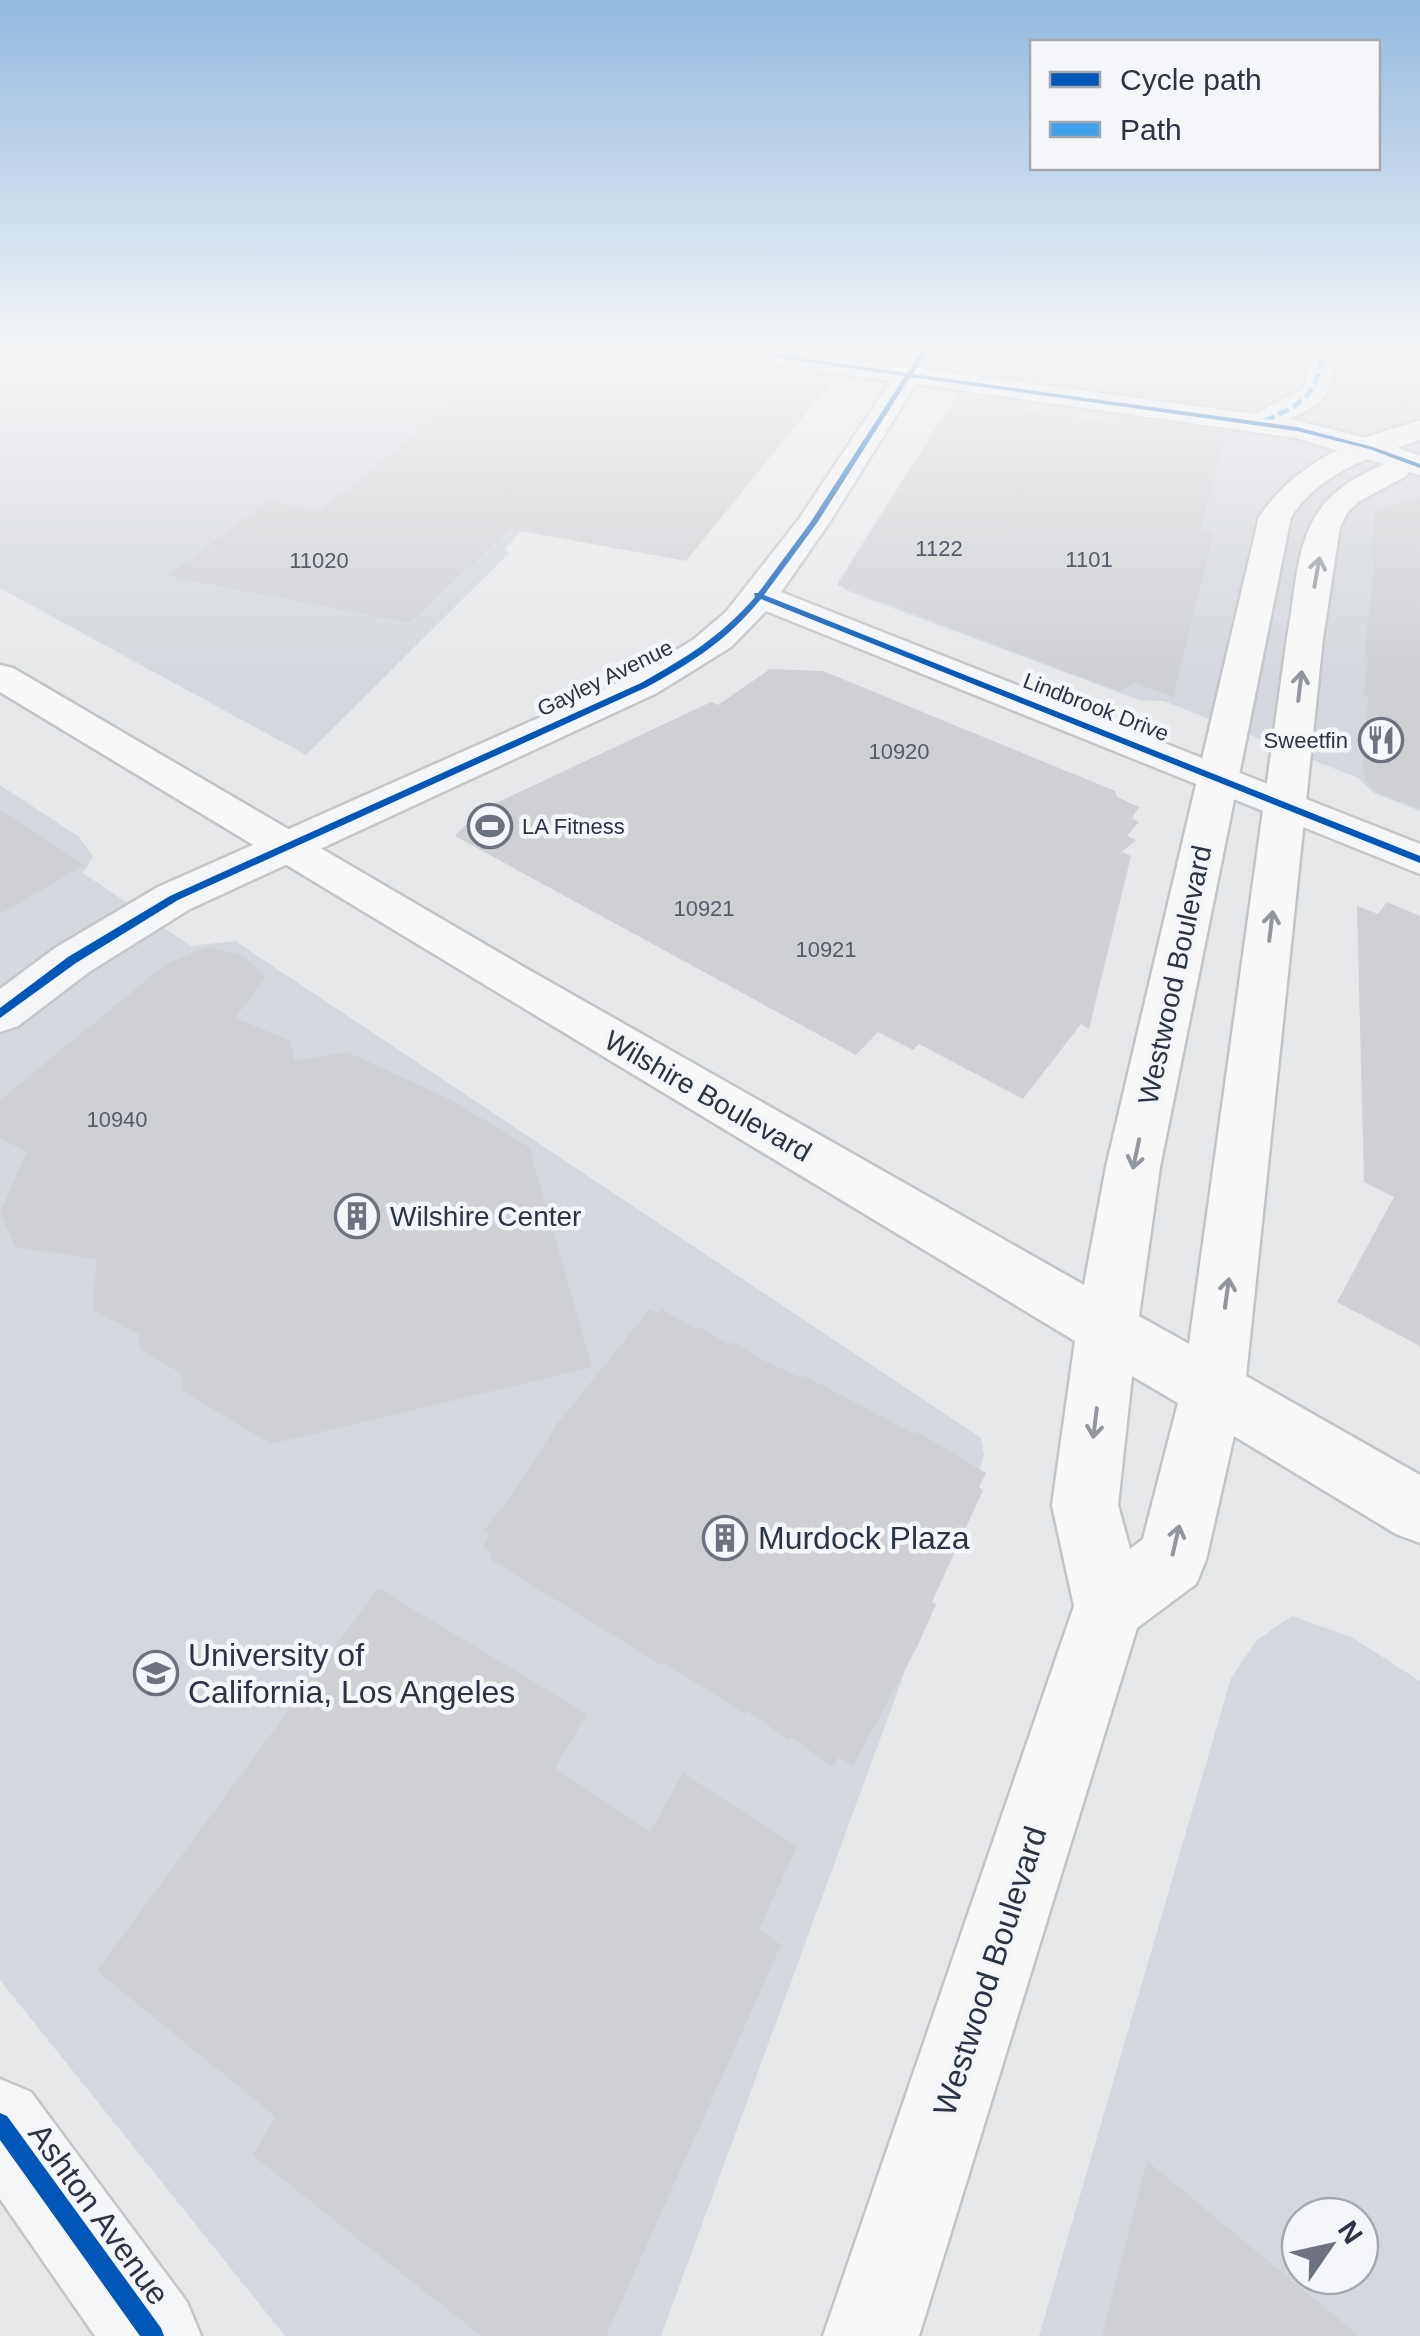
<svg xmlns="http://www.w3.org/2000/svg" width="1420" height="2336" font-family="Arial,sans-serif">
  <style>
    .built { fill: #d4d7dd; fill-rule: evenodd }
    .building { fill: #ced0d3 }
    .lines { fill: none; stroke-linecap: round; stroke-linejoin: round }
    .minor-casing { stroke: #c4c6c8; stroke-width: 5 }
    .major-casing { stroke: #c2c5c8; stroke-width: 5 }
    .minor { fill: #f5f6f7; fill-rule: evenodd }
    .major { fill: #f8f8f8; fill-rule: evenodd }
    .quiet { stroke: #3ea3ec; stroke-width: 5; stroke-dasharray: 11 5; stroke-linecap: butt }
    .cycleway-casing { stroke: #f4f6f9; stroke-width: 7 }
    .cycleway { fill: #0057b8; fill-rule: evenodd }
    .oneway { stroke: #92969e }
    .labels { text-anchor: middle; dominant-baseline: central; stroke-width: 9; stroke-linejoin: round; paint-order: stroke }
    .number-label { font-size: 22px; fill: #545c69 }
    .far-street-label { font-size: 22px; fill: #2b3445; stroke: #f4f6f9 }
    .far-poi-label { font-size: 22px; fill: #2b3445; stroke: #f4f6f9; text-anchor: end }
    .street-label { font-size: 28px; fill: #2b3445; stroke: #f4f6f9 }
    .poi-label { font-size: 28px; fill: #2b3445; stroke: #f4f6f9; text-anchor: start }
    .near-poi-label { font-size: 32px; fill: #2b3445; stroke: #f4f6f9; text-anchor: start }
    .near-street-label { font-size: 32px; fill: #2b3445; stroke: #f4f6f9 }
  </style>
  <rect width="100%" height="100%" fill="#e6e8ea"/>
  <!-- built -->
  <g class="built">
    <polygon points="4,348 689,348 505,549 509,553 306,755 0,588 0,350"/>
    <polygon points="989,348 1420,348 1420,811 1374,793 1358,778 1164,701 1139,700 847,591 838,582 949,406 963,401 984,367"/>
    <polygon points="0,785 79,837 93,857 83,873 191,946 235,941 981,1438 984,1456 661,2336 285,2336 0,1980"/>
    <path d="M1292,1616L1353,1638L1420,1681V2336H1039L1231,1678L1257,1640ZM1300,2216H1360V2276H1300Z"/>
  </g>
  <!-- building -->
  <g class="building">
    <polygon points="694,348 714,360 835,377 686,561 509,529 410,623 167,576 269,501 321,511 488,374 505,377 538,350 692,370"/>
    <polygon points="988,348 1057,348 1038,381 973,372"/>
    <polygon points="1163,348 1275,348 1267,401 1236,408 1127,393 1136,369 1153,371"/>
    <polygon points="1377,348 1420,348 1420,393 1405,406 1388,402 1374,387"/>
    <polygon points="959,394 1024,403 1020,410 1114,423 1117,416 1227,432 1200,531 1214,533 1173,697 1133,682 1122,692 837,585"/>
    <polygon points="1420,497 1420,809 1377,792 1367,782 1363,767 1368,697 1364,696 1368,658 1364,658 1375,558 1371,557 1375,511"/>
    <polygon points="770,669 823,671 1115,791 1117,797 1139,807 1132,818 1139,822 1127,836 1136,840 1122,852 1131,856 1089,1029 1081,1024 1023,1099 919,1044 913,1050 878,1032 856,1055 455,836 479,811 711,702 718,705"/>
    <polygon points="0,810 84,865 0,914"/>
    <polygon points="1387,902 1420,916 1420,1346 1337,1302 1394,1197 1364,1182 1357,906 1378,914"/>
    <polygon points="208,947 244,956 266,977 235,1018 291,1041 294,1061 347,1052 449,1099 529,1147 592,1367 271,1444 183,1391 182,1374 140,1349 139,1334 93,1310 96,1259 15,1247 0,1212 27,1152 0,1138 0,1100 166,964"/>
    <polygon points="650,1309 658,1314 661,1309 696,1329 698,1326 730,1345 733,1342 765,1361 801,1378 803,1375 914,1434 916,1431 986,1473 979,1487 983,1490 932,1602 936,1604 917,1647 853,1766 839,1757 833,1767 791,1737 789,1740 747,1711 745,1714 665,1663 663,1666 490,1559 493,1555 482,1546 490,1534 484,1530 512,1495 557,1424"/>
    <polygon points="378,1588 587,1714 555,1768 650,1832 683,1773 797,1847 759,1929 781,1945 606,2336 481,2336 252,2155 276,2117 97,1971"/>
    <polygon points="1147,2161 1359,2336 1102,2336"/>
  </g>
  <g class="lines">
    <defs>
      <g id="minor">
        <path d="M702,348H773L901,366L914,348H940L926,369L1254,414L1304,388L1312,348H1338C1331,392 1331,399 1290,419L1382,442L1420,456V475L1296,438L916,384L829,523L781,592L1420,844V874L766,611L731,647L657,693L190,909L89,972L18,1026L0,1032V989L55,948L158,887L631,677L693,640L726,612L799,519L891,381L715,356Z"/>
        <polygon points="0,2079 31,2092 187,2302 201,2336 95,2336 0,2199"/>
      </g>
      <path id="major" d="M1420,421V440C1372,456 1320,472 1291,517L1160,1167L1139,1316L1189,1344L1287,638C1300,569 1293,510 1362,475C1377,467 1389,459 1406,464L1410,470L1406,476L1358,502L1347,513L1340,527L1323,638L1246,1376L1420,1475V1543L1396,1534L1234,1436L1206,1560L1196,1584L1137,1628L919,2336H823L1074,1606L1052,1505L1075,1341L0,692V665L13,668L522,966L1084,1285L1106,1167L1259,517C1297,461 1356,437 1420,421ZM1132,1376L1178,1403L1143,1539L1130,1549L1118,1505Z"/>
    </defs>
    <!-- minor casing -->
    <use href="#minor" class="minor-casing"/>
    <!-- major casing -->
    <use href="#major" class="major-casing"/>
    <!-- minor -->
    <use href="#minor" class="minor"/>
    <!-- major -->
    <use href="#major" class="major"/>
    <!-- quiet -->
    <path class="quiet" d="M1264,421C1307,402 1316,395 1325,348"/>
    <defs>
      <g id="cycleway">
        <path d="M712,348H728L907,373L924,348H930L913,374L1297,427L1373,447L1420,464V468L1369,449L1297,431L910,377L817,523L764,595L1420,856V863L761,599C726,641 694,661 647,687L178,900L76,963L0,1018V1008L68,957L170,896L641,683C687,657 719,638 755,597L754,593H758L762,588L810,523L905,376Z"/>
        <polygon points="0,2113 7,2116 161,2328 164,2336 140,2336 0,2140"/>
      </g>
    </defs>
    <!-- cycleway casing -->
    <use href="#cycleway" class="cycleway-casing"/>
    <!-- cycleway -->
    <use href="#cycleway" class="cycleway"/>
  </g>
  <!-- one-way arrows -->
  <defs><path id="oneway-shaft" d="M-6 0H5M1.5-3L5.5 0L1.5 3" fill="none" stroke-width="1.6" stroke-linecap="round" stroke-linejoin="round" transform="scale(2.5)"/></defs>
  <g class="oneway">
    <use href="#oneway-shaft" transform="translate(1317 572) rotate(-80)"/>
    <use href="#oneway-shaft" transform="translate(1300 686) rotate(-83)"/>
    <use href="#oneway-shaft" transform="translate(1271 926) rotate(-83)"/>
    <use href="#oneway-shaft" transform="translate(1136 1154) rotate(102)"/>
    <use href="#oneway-shaft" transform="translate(1227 1293) rotate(-82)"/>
    <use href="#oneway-shaft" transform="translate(1095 1423) rotate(97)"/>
    <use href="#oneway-shaft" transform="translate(1176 1540) rotate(-77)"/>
  </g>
  <!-- sky -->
  <linearGradient id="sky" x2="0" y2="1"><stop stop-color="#93bae0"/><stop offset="0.52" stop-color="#f4f5f6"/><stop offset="1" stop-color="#f4f5f6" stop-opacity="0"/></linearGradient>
  <rect width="1420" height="675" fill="url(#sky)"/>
  <!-- icons -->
  <defs>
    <symbol id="restaurant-ring" viewBox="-11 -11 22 22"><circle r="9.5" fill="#f4f6f9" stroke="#6c737f" stroke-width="1.5"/><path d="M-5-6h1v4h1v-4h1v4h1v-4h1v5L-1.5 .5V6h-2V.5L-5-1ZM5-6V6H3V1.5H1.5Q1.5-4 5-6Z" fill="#6c737f"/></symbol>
    <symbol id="stadium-ring" viewBox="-11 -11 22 22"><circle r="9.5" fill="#f4f6f9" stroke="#6c737f" stroke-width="1.5"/><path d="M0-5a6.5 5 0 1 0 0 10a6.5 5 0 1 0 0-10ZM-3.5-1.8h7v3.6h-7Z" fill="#6c737f"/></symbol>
    <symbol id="building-ring" viewBox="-11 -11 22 22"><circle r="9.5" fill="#f4f6f9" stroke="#6c737f" stroke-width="1.5"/><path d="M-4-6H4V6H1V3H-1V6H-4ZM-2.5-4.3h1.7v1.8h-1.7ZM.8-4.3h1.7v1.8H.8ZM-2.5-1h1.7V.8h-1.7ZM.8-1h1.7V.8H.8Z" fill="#6c737f"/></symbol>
    <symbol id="university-ring" viewBox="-11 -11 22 22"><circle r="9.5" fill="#f4f6f9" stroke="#6c737f" stroke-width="1.5"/><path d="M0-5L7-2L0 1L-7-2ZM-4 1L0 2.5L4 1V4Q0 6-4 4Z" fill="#6c737f"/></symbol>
  </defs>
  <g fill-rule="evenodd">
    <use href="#restaurant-ring" x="1356" y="715" width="50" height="50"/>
    <use href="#stadium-ring" x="465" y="801" width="50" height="50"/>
    <use href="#building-ring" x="332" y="1191" width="50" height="50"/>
    <use href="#building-ring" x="700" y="1513" width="50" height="50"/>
    <use href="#university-ring" x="131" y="1648" width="50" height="50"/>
  </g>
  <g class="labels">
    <!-- number labels -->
    <g class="number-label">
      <text x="939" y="548">1122</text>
      <text x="1089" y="559">1101</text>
      <text x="319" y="560">11020</text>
      <text x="899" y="751">10920</text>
      <text x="704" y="908">10921</text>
      <text x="826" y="949">10921</text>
      <text x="117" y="1119">10940</text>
    </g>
    <!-- far-street labels -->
    <g class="far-street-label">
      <text transform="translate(605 678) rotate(-26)">Gayley Avenue</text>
      <text transform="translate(1096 707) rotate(21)">Lindbrook Drive</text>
    </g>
    <!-- far-poi labels -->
    <g class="far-poi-label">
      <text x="1348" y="740">Sweetfin</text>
      <text x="522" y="826" text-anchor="start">LA Fitness</text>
    </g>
    <!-- street labels -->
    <g class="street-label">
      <text transform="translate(1175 975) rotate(-78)">Westwood Boulevard</text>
      <text transform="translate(708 1096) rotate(30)">Wilshire Boulevard</text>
    </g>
    <!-- poi labels -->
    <g class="poi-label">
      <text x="390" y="1216">Wilshire Center</text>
    </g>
    <!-- near-poi labels -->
    <g class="near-poi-label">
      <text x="758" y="1538">Murdock Plaza</text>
      <text x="188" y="1655">University of<tspan x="188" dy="37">California, Los Angeles</tspan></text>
    </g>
    <!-- near-street labels -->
    <g class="near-street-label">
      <text transform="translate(990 1971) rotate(-72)">Westwood Boulevard</text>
      <text transform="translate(99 2214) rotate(54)">Ashton Avenue</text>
    </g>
  </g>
  <!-- legend -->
  <rect x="1030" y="40" width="350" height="130" fill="#f4f6f9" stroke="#a4a8b1" stroke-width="2.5"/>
  <rect x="1050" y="72" width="50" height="15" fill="#0057b8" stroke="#a4a8b1" stroke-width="2.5"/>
  <text x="1120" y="90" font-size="30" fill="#2b3445">Cycle path</text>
  <rect x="1050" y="122" width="50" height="15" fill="#3ea3ec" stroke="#a4a8b1" stroke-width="2.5"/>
  <text x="1120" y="140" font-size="30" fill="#2b3445">Path</text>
  <!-- north arrow -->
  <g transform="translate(1330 2246) rotate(56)"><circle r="48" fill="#f4f6f9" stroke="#a4a8b1" stroke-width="2.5"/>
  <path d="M0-8L18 38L0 25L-18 38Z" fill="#6c737f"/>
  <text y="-15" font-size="28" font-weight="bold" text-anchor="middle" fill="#2b3445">N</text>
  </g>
</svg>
